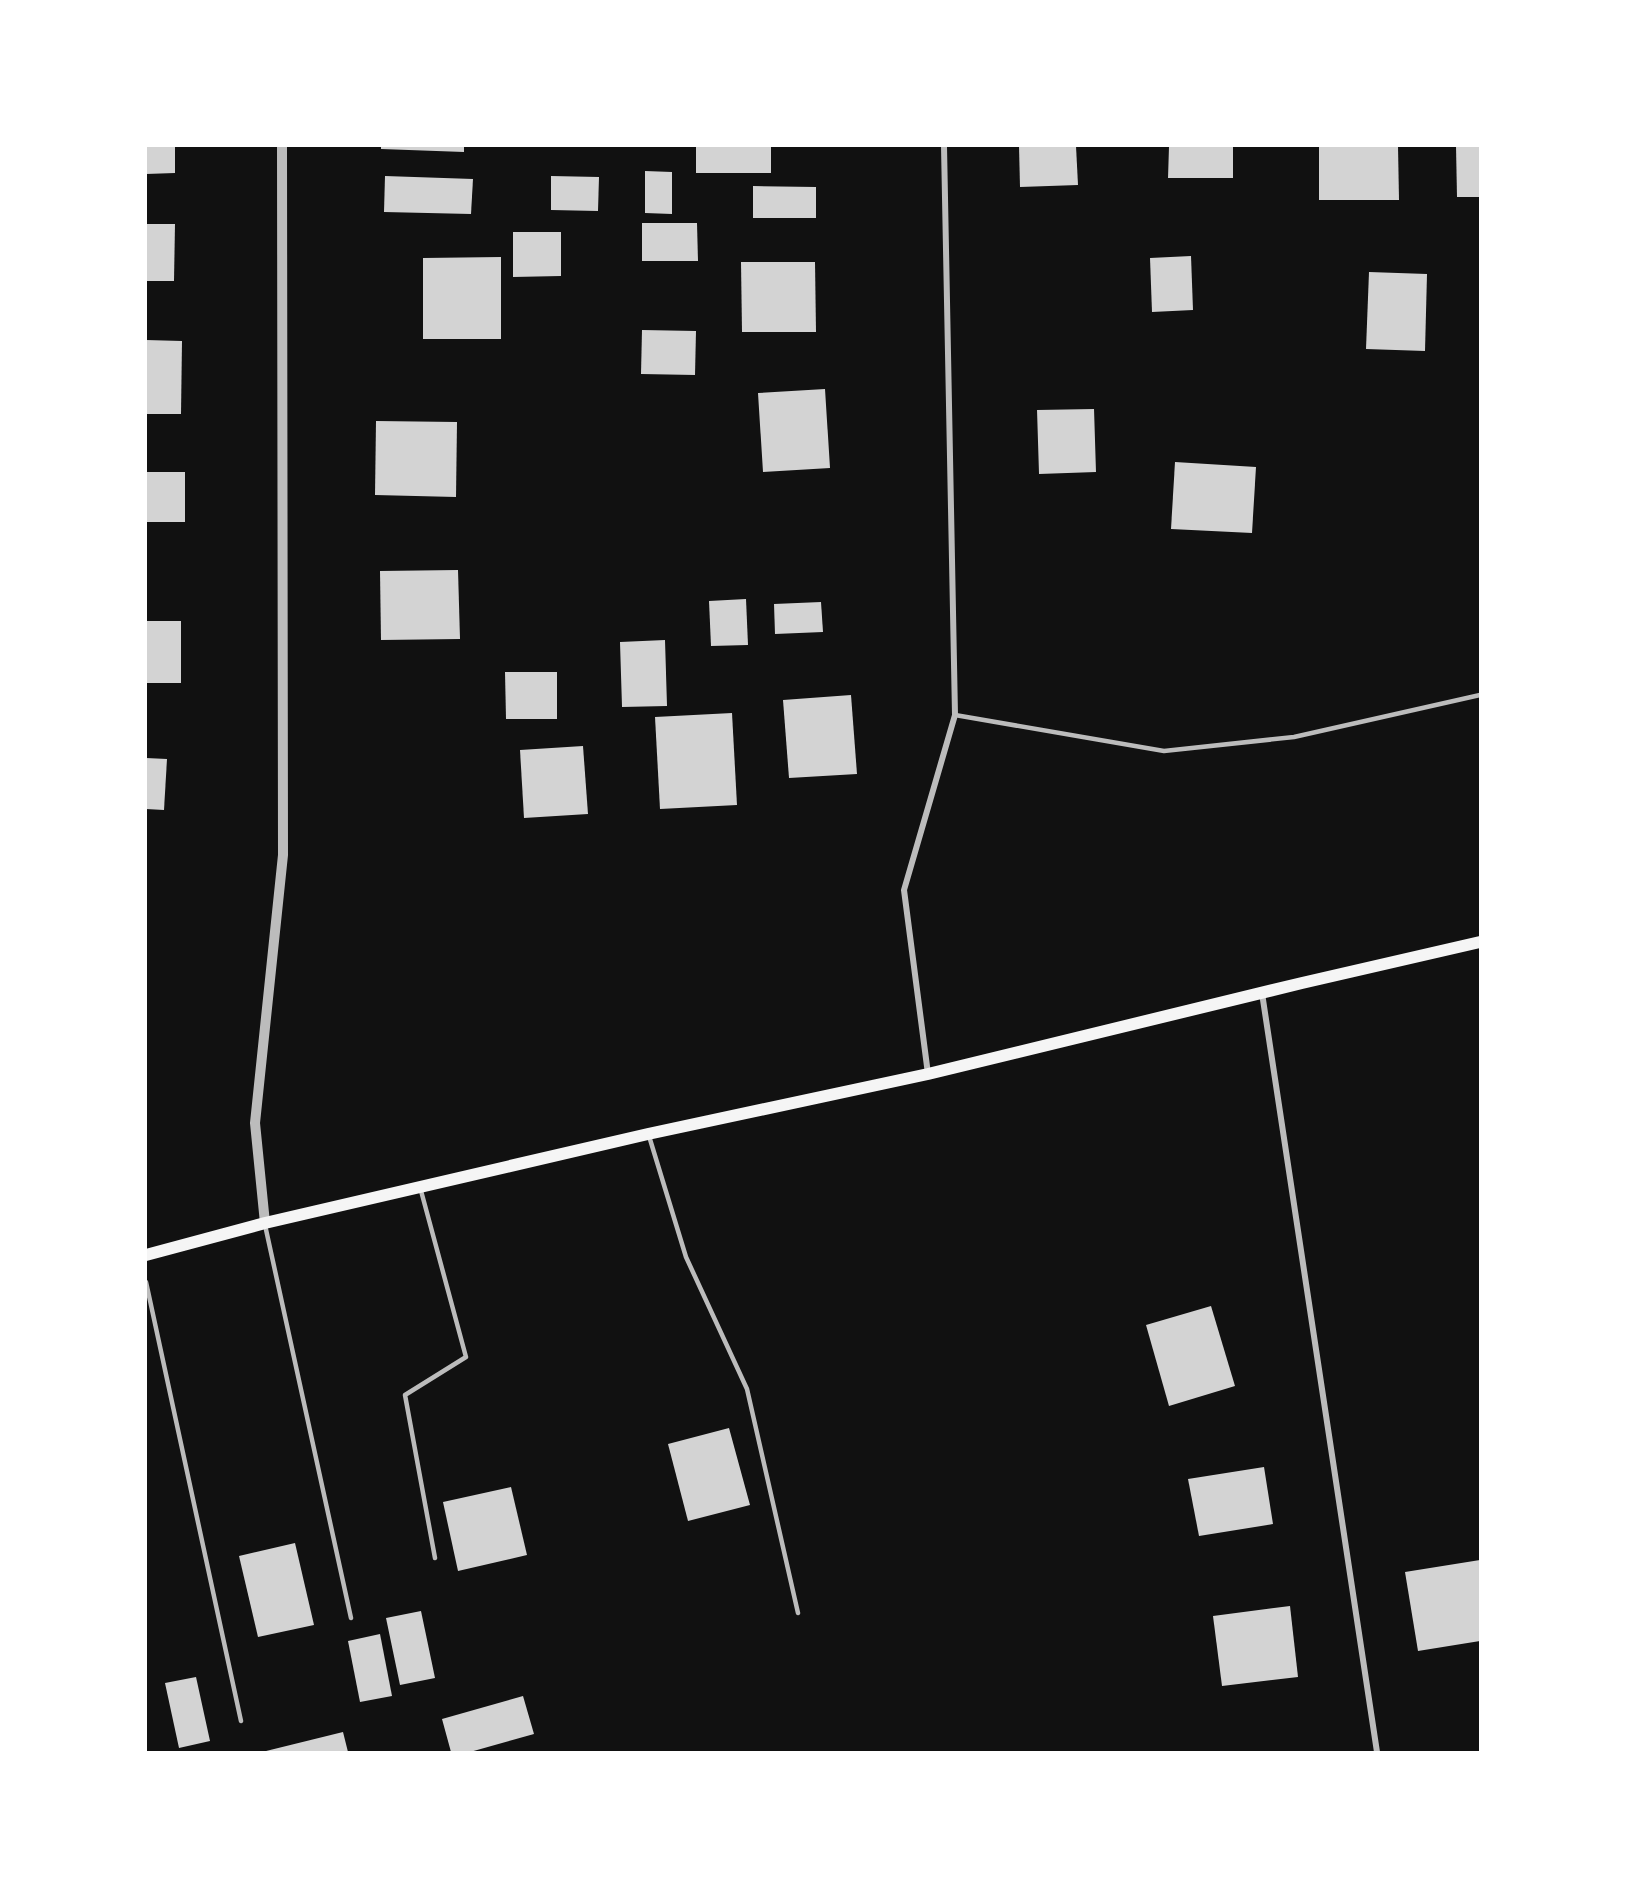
<svg xmlns="http://www.w3.org/2000/svg" width="1626" height="1898" font-family="Manrope,sans-serif">
  <style>
    .building { fill: #d3d3d3 }
    .lines { fill: none; stroke-linecap: round; stroke-linejoin: round }
    .service { stroke: #bcbcbc; stroke-width: 4.5 }
    .minor { stroke: #bcbcbc; stroke-width: 6 }
    .tertiary { stroke: #bcbcbc; stroke-width: 10 }
    .secondary { stroke: #f5f5f5; stroke-width: 12 }
  </style>
  <rect width="100%" height="100%" fill="#111"/>
  <!-- building -->
  <g class="building">
    <polygon points="146,146 175,146 175,173 146,174"/>
    <polygon points="381,146 464,146 464,152 381,149"/>
    <rect x="696" y="146" width="75" height="27"/>
    <polygon points="1019,146 1076,146 1078,185 1020,187"/>
    <polygon points="1169,146 1233,146 1233,178 1168,178"/>
    <polygon points="1319,146 1398,146 1399,200 1319,200"/>
    <polygon points="1456,146 1480,146 1480,197 1457,197"/>
    <polygon points="645,171 672,172 672,214 645,213"/>
    <polygon points="385,176 473,179 471,214 384,212"/>
    <polygon points="551,176 599,177 598,211 551,210"/>
    <polygon points="753,186 816,187 816,218 753,218"/>
    <polygon points="642,223 697,223 698,261 642,261"/>
    <polygon points="146,224 175,224 174,281 146,281"/>
    <polygon points="513,232 561,232 561,276 513,277"/>
    <polygon points="1191,256 1193,310 1152,312 1150,258"/>
    <polygon points="501,257 501,339 423,339 423,258"/>
    <polygon points="741,262 815,262 816,332 742,332"/>
    <polygon points="1369,272 1427,274 1425,351 1366,349"/>
    <polygon points="642,330 696,331 695,375 641,374"/>
    <polygon points="146,340 182,341 181,414 146,414"/>
    <polygon points="825,389 830,468 763,472 758,393"/>
    <polygon points="1094,409 1096,472 1039,474 1037,410"/>
    <polygon points="376,421 457,422 456,497 375,495"/>
    <polygon points="1175,462 1256,467 1252,533 1171,529"/>
    <rect x="146" y="472" width="39" height="50"/>
    <polygon points="458,570 460,639 381,640 380,571"/>
    <polygon points="746,599 748,645 711,646 709,601"/>
    <polygon points="821,602 823,632 775,634 774,604"/>
    <rect x="146" y="621" width="35" height="62"/>
    <polygon points="665,640 667,706 622,707 620,642"/>
    <polygon points="505,672 557,672 557,719 506,719"/>
    <polygon points="851,695 857,774 789,778 783,700"/>
    <polygon points="732,713 737,805 660,809 655,717"/>
    <polygon points="583,746 588,814 524,818 520,750"/>
    <polygon points="146,758 167,759 164,810 146,809"/>
    <polygon points="1211,1306 1235,1386 1169,1406 1146,1325"/>
    <polygon points="729,1428 750,1505 688,1521 668,1444"/>
    <polygon points="1264,1467 1273,1524 1199,1536 1188,1479"/>
    <polygon points="511,1487 527,1555 458,1571 443,1502"/>
    <polygon points="295,1543 314,1625 258,1637 239,1556"/>
    <polygon points="1480,1560 1480,1641 1418,1651 1405,1572"/>
    <polygon points="1290,1606 1298,1677 1222,1686 1213,1616"/>
    <polygon points="421,1611 435,1678 400,1685 386,1618"/>
    <polygon points="380,1634 392,1696 360,1702 348,1641"/>
    <polygon points="196,1677 210,1741 179,1748 165,1683"/>
    <polygon points="523,1696 534,1734 470,1752 451,1752 442,1719"/>
    <polygon points="343,1732 348,1752 262,1752"/>
  </g>
  <g class="lines">
    <!-- service -->
    <g class="service">
      <polyline points="955,715 1164,751 1294,737 1480,695"/>
      <polyline points="649,1136 686,1257 747,1389 798,1613"/>
      <polyline points="420,1187 466,1357 405,1395 435,1558"/>
      <polyline points="265,1225 351,1618"/>
      <polyline points="146,1282 241,1721"/>
    </g>
    <!-- minor -->
    <g class="minor">
      <polyline points="1262,993 1377,1752"/>
      <polyline points="928,1074 904,890 955,715 944,146"/>
    </g>
    <!-- tertiary -->
    <polyline class="tertiary" points="265,1223 255,1123 283,855 282,146"/>
    <!-- secondary -->
    <polyline class="secondary" points="146,1255 265,1223 648,1134 928,1074 1302,983 1480,942"/>
  </g>
  <!-- border -->
  <rect width="1626" height="1898" fill="none" stroke="#ffffff" stroke-width="294"/>
</svg>
